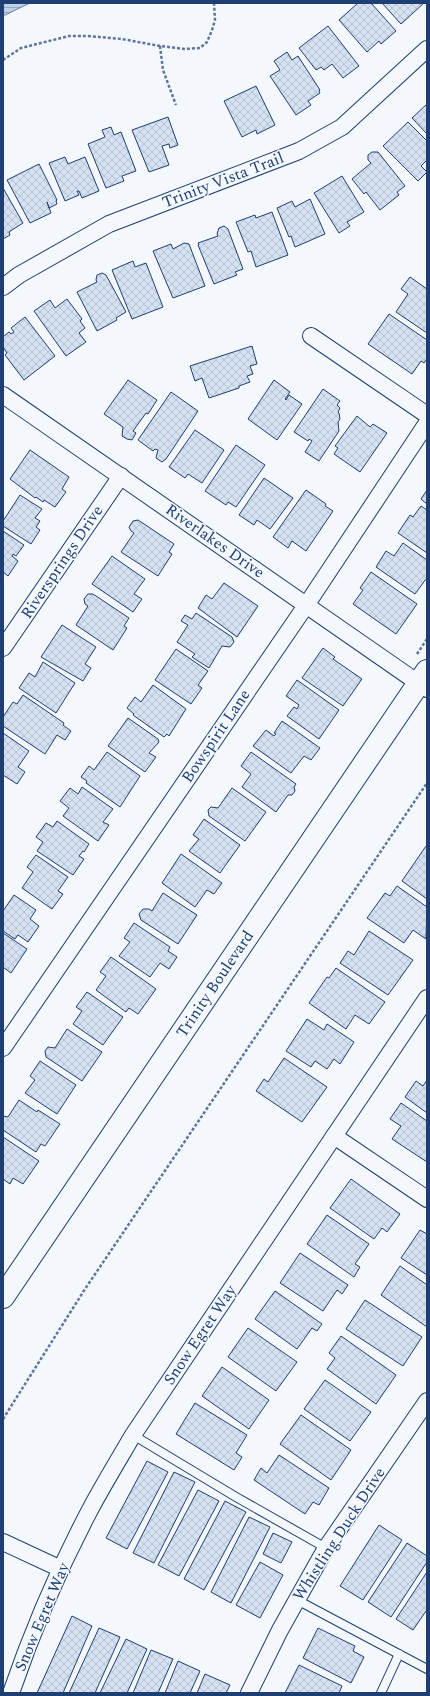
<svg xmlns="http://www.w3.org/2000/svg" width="430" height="1696" font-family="Spectral,serif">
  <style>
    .water { fill: url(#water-rules); stroke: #687fa3 }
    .building { fill: url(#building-cross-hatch); stroke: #1d3f73 }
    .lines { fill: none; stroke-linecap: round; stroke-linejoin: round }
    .lane-casing { stroke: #1d3f73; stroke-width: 10 }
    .street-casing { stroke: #1d3f73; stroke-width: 18 }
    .secondary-casing { stroke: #1d3f73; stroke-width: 24 }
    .path { stroke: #5e769c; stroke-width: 2.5; stroke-dasharray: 3 2; stroke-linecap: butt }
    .lane { stroke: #f4f7fb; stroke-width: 8 }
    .street { stroke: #f4f7fb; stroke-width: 16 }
    .secondary { stroke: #f4f7fb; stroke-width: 22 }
    .labels { text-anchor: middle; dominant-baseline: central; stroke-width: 3; stroke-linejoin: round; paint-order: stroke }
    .street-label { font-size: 16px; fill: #1d3f73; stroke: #f4f7fb }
  </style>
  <defs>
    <pattern id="water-rules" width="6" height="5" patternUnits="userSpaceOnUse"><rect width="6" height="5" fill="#bed0e5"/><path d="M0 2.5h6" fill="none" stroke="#9aaabe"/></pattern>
    <pattern id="building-cross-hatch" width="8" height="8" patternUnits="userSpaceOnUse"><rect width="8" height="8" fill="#d5e0f0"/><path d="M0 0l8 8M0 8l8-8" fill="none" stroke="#b6c1d1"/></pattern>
  </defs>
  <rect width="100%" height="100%" fill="#f4f7fb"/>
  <!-- water -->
  <polygon class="water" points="3,3 30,3 3,16"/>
  <!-- building -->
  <g class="building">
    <polygon points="358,3 371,3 396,31 381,44 379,41 367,52 339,20"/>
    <polygon points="382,3 424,3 401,24"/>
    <polygon points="328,26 359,66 343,78 332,64 324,70 321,67 316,70 299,48"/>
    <polygon points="287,52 292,60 298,56 320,90 319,91 320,93 308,101 311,105 296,115 270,76 280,70 274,61"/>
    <polygon points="256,86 275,125 257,134 256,130 242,137 224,101"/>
    <polygon points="427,104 427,134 412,118"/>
    <polygon points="168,117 178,145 170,148 169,144 162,146 169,165 149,172 132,130"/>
    <polygon points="408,122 427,141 427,160 421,166 427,172 418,181 383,146"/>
    <polygon points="111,127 114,135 121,132 136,171 122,176 124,181 106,188 88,144 105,137 102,130"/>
    <polygon points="372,152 378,152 405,186 397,192 399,195 380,210 366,192 364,194 352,179 371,163 368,160 368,155"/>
    <polygon points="65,157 68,164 85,157 99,191 82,198 79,191 77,191 79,195 65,201 49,163"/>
    <polygon points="39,164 57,200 56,201 57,204 49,208 47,202 51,213 30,223 7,180"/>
    <polygon points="342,176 364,212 347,222 350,226 339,233 314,193"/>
    <polygon points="3,188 23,223 9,232 10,235 3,239"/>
    <polygon points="310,199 325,234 295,247 291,236 289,237 277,208 292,201 295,207"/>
    <polygon points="272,212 288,255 256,267 251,251 248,252 236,222 255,215 256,218"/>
    <polygon points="224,226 228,229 243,269 235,272 237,275 214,284 198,245 199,245 198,243 218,236 217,234 219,228"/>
    <polygon points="184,243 189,244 205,286 173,298 153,251 171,244 173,249"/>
    <polygon points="133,261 135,267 146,263 163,307 132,319 112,270"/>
    <polygon points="102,273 106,275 126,312 116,318 117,320 97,331 77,292 97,282 96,280 97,275"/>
    <polygon points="410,277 427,289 427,333 396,312 408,294 401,289"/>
    <polygon points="67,299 82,319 80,321 85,328 79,333 86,342 66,356 34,311 50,300 55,308"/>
    <polygon points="389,314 427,340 427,359 424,363 421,361 412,374 368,344"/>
    <polygon points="25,317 55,356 24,380 5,355 7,353 3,347 3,337 9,332 11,334 14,332 11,328"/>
    <polygon points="252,346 257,364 250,366 253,374 247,376 250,382 239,386 239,388 209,398 202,378 195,381 190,366"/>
    <polygon points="128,380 157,400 148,414 146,413 133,431 136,433 132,440 127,439 122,436 123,427 104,414"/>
    <polygon points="274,380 290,392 285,399 286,400 289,395 302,404 277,440 248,419"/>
    <polygon points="323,389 340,401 337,405 340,408 338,412 339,413 340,419 338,422 339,431 319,461 305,452 312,441 309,439 308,441 294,432"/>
    <polygon points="171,392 198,411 166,459 162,462 156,458 158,450 155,449 153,451 138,440"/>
    <polygon points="357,416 370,427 373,424 387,433 360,472 334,454 338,448 335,446"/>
    <polygon points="195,430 224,450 202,483 188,474 185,478 169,467"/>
    <polygon points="236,445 265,465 236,507 228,502 226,505 205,491"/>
    <polygon points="30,450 69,477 62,489 66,492 55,507 44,500 43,502 36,497 35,498 10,479"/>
    <polygon points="264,478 293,498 270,529 257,520 254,525 239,515"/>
    <polygon points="306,490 326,504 325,506 333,511 306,551 292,541 288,548 273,537"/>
    <polygon points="427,490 427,504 421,499"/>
    <polygon points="20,495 42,509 35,518 40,521 36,527 40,530 31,544 3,526 3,521"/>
    <polygon points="421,506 427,510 427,553 398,533 410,515 413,517"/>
    <polygon points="138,520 174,544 169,552 172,554 158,576 121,552 134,533 131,531 129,527 133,521"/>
    <polygon points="3,531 24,545 16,556 13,554 12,556 18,561 8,576 3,572"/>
    <polygon points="403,543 427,560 427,580 426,579 415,594 376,567 386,551 394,556"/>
    <polygon points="112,556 145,579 134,594 142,599 133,612 92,584"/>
    <polygon points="371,572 417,604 396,634 353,604 363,590 360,588"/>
    <polygon points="224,583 258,606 237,637 198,608 206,595 212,599"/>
    <polygon points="88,594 93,594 129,618 124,626 127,628 113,650 76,625 88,606 85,604 84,599"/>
    <polygon points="196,613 232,637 234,642 230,647 222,646 209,668 192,657 195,654 177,642 188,625 181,621 185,615 192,619"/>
    <polygon points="62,625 96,647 85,664 91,668 83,681 41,657"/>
    <polygon points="323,648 335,657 333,659 362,679 343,706 302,678"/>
    <polygon points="176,649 208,671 198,685 202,688 191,704 155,680"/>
    <polygon points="43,662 75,683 56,713 19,688 29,673 35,677"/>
    <polygon points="297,680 339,710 319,739 287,716 294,707 297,709 299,705 286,696"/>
    <polygon points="153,685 186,709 169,736 167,734 164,737 133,715 134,714 127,708 135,697 141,702"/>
    <polygon points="23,695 64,723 63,725 71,731 65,740 57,735 45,754 3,726 3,717 13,702 17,704"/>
    <polygon points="128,718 158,739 159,742 149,753 156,757 145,772 108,746"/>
    <polygon points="282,721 320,748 311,760 304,756 291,773 253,746 266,730 274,736 276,734 274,733"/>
    <polygon points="3,733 29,751 18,767 25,772 17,784 3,775"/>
    <polygon points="107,752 140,776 120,807 86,783 87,781 81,777 89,766 94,770"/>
    <polygon points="251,752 296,784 294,787 295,791 292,795 288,795 276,812 242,787 251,774 241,766"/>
    <polygon points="82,787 113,809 103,822 109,825 98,841 63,816 69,808 60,801 70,788 78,794"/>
    <polygon points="232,788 266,812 245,841 209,816 208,810 211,807 218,808"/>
    <polygon points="204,819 240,845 220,873 189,851 199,839 193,835"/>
    <polygon points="57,821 89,844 84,852 83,851 79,856 84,859 73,875 37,851 43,842 36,837 46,823 53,827"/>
    <polygon points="426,846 427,846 427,899 402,881"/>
    <polygon points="181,854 222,883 214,894 207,890 195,907 162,883"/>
    <polygon points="36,855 68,877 58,891 63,894 52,909 22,888 33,872 27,867"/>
    <polygon points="397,886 427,907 426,939 413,930 404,943 367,918 385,893 390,896"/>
    <polygon points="163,893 197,915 178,944 141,920 139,914 143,909 149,909 152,911"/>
    <polygon points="14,895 36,910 30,919 39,926 28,942 18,935 15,939 3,931 3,911"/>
    <polygon points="134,923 170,947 168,951 177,957 169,969 160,963 150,977 119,956 130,942 124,938"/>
    <polygon points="369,931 413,960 388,995 340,963 348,951 354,955"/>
    <polygon points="3,933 27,949 11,973 3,967"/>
    <polygon points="111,957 156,989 138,1014 129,1008 126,1012 96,990 106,976 100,972"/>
    <polygon points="336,968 385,1002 369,1024 355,1015 346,1029 309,1003 327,977 329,978"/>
    <polygon points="87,992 123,1017 103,1045 73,1024 82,1011 76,1007"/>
    <polygon points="307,1019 324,1030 327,1024 354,1042 340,1064 334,1059 327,1069 315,1061 311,1067 286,1051"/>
    <polygon points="67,1029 102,1052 82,1081 46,1057 45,1051 48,1047 55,1048"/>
    <polygon points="284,1058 327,1087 302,1122 256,1091 264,1079 268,1082"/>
    <polygon points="40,1061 76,1085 57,1114 25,1093 35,1080 30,1076"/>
    <polygon points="427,1080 427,1113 405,1097 416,1081 423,1086"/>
    <polygon points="19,1100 37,1112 38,1110 60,1124 45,1146 41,1144 36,1152 3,1130 3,1116 8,1117"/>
    <polygon points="401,1103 427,1121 427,1162 392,1139 401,1126 390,1119"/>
    <polygon points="3,1137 39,1161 23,1184 13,1178 10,1184 3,1179"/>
    <polygon points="351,1179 400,1214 387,1232 382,1228 374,1239 330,1208"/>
    <polygon points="327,1215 369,1244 355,1264 360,1267 354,1277 307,1244"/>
    <polygon points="420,1230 427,1234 427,1275 401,1258"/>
    <polygon points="300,1253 348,1285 342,1294 337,1290 323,1311 280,1283"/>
    <polygon points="400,1266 427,1285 427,1327 381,1295"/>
    <polygon points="275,1291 322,1324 317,1331 312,1328 297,1349 255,1319"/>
    <polygon points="365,1300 422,1337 403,1366 346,1329"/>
    <polygon points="248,1328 297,1362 276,1391 228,1357"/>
    <polygon points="341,1336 396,1375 376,1404 327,1369 335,1358 329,1353"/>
    <polygon points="222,1367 269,1400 249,1429 202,1396"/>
    <polygon points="325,1380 371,1412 350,1441 304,1409"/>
    <polygon points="195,1403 247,1435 236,1453 242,1457 234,1470 176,1434"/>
    <polygon points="301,1415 351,1450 331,1480 280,1444"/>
    <polygon points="279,1455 329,1488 319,1505 313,1502 305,1514 254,1480 261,1468 267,1473"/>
    <polygon points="147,1461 168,1472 127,1549 106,1538"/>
    <polygon points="174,1472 195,1482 154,1563 133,1553"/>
    <polygon points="198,1490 219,1501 179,1576 158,1565"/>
    <polygon points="225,1501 246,1512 204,1590 184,1579"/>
    <polygon points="249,1517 270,1527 231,1603 211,1592"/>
    <polygon points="379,1525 402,1540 363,1600 340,1586"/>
    <polygon points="273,1533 292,1542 281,1563 263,1554"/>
    <polygon points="407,1543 427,1556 427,1562 391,1617 368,1602"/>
    <polygon points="260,1562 283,1575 260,1618 236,1605"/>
    <polygon points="427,1572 427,1612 426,1611 413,1630 396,1619"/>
    <polygon points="72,1616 92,1626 63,1693 37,1693"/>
    <polygon points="99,1628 120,1637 95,1693 69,1693"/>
    <polygon points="318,1628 355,1646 353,1651 364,1657 351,1683 303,1658"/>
    <polygon points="126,1639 147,1649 127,1693 100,1693"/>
    <polygon points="151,1650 173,1659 158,1693 133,1693"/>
    <polygon points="178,1661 200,1671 190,1693 165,1693"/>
    <polygon points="299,1665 342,1686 339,1693 285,1693"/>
    <polygon points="205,1674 230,1685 226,1693 197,1693"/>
  </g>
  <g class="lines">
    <defs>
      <g id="lane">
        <polyline points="133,1435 236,1497 326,1548"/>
        <polyline points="297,1600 427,1669"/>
        <polyline points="381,1693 399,1654"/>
      </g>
      <g id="street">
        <polyline points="3,287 19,275 109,224 299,151 342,127 427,49"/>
        <polyline points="311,336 427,415"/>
        <polyline points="3,395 427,689"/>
        <polyline points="3,648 121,476"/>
        <polyline points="3,1048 307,604 427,423"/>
        <polyline points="334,1136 427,1199"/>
        <polyline points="3,1542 61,1569"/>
        <path d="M11,1693C33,1629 60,1566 92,1506C105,1482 119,1459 133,1435L427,998"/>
        <polyline points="249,1693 280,1630 326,1548 427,1401"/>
      </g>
      <polyline id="secondary" points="3,1297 427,671"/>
    </defs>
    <!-- lane casing -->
    <use href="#lane" class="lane-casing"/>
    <!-- street casing -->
    <use href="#street" class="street-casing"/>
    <!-- secondary casing -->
    <use href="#secondary" class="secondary-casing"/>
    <!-- path -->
    <g class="path">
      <polyline points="160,46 163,70 176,105"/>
      <polyline points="3,60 21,48 69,36 88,36 122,39 160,46 185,49 200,48 207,42 212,30 215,20 214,3"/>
      <polyline points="417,654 427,639"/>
      <polyline points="3,1419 85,1289 427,783"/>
    </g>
    <!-- lane -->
    <use href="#lane" class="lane"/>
    <!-- street -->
    <use href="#street" class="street"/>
    <!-- secondary -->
    <use href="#secondary" class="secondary"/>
  </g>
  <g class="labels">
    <!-- street labels -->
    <g class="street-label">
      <text transform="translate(223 180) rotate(-21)">Trinity Vista Trail</text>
      <text transform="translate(215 541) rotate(35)">Riverlakes Drive</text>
      <text transform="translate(62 562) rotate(-56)">Riversprings Drive</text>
      <text transform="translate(216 736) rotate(-56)">Bowspirit Lane</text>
      <text transform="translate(215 984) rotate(-56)">Trinity Boulevard</text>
      <text transform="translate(200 1335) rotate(-56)">Snow Egret Way</text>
      <text transform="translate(339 1534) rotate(-57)">Whistling Duck Drive</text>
      <text transform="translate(42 1617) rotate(-67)">Snow Egret Way</text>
    </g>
  </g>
  <!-- border -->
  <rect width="430" height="1696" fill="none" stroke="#1d3f73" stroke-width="8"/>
</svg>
